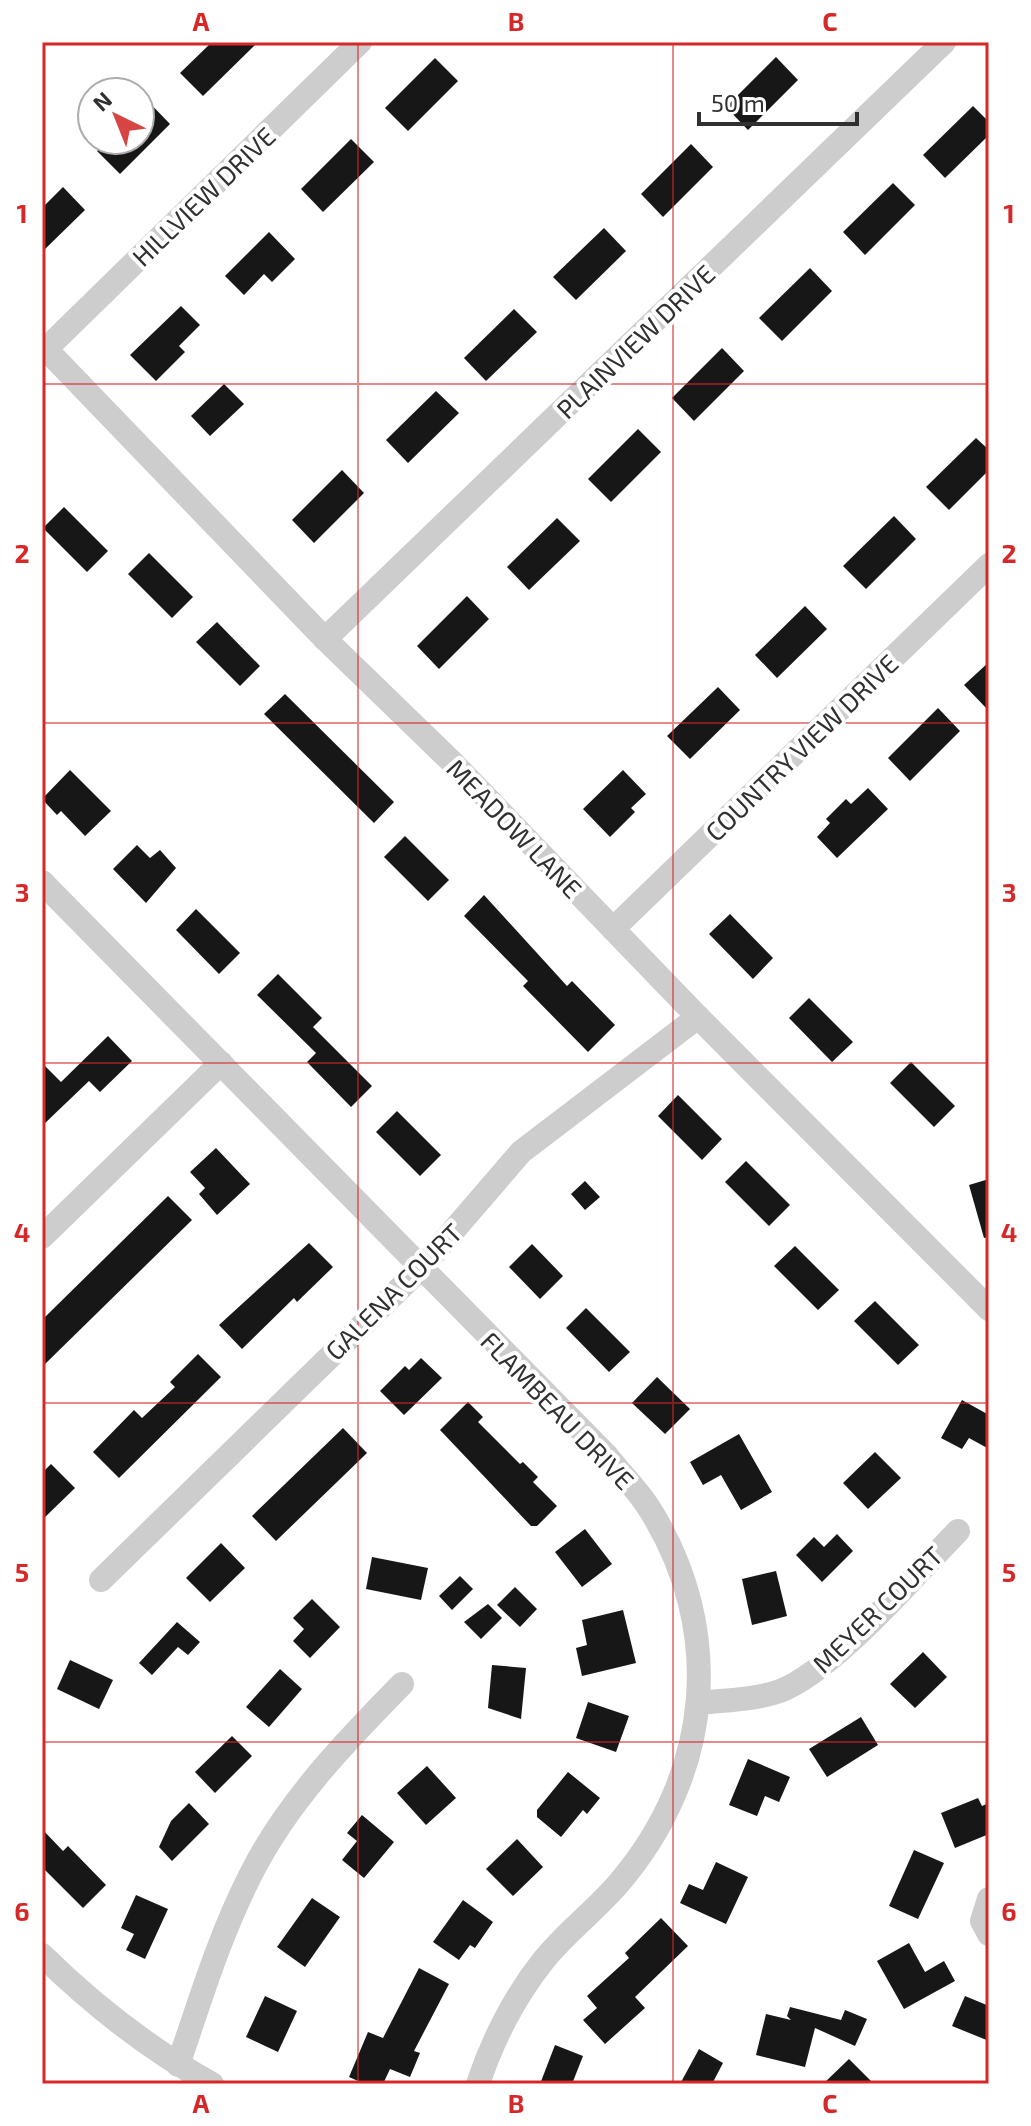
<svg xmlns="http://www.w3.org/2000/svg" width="1031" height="2126" font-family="'Exo 2',sans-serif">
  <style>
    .building { fill: #171717 }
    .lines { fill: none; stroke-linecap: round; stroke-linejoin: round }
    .street { stroke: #cdcdcd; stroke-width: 24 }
    .grid { fill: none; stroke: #d62828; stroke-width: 2; stroke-opacity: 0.55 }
    .labels { text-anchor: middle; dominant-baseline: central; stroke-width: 8; stroke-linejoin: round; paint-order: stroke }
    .street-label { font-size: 26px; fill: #303030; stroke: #fff }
    .neatline { fill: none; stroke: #d62828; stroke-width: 3 }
    .grid-label { font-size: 26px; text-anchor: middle; font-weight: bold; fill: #d62828 }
  </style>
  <rect width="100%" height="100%" fill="#fff"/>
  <!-- building -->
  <g class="building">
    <polygon points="212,42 258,42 203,96 180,73"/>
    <polygon points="776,57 798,80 748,130 726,107"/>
    <polygon points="435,58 458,81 408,131 385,108"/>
    <polygon points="140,93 170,124 120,174 97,151 108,140 140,140"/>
    <polygon points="973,106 989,122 989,135 945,178 923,155"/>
    <polygon points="351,139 374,162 323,212 301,189"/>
    <polygon points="691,144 713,167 663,217 641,194"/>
    <polygon points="893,183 915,205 865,255 843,232"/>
    <polygon points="63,187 85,210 42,252 42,208"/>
    <polygon points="604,228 626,251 576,300 553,277"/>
    <polygon points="269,232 295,259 272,282 264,274 244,295 225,276"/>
    <polygon points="810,268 832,291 782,341 759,318"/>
    <polygon points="181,306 200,325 179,346 185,352 156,381 130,355"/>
    <polygon points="514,309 537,332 486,381 464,358"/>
    <polygon points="722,348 744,371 694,421 672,398"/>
    <polygon points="224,384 244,404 210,436 191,416"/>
    <polygon points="436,391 459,413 408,463 386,440"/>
    <polygon points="638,429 661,452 611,502 588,479"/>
    <polygon points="976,438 989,450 989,470 949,510 926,487"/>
    <polygon points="342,470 364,493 314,543 292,520"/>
    <polygon points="64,507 108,551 87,572 43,528"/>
    <polygon points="894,516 916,539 866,589 843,566"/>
    <polygon points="557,518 580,541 529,590 507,567"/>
    <polygon points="149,553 193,597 172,618 128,574"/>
    <polygon points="467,596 489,619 439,669 417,646"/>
    <polygon points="805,606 827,629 777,678 755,655"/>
    <polygon points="217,622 260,666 240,686 196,642"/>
    <polygon points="989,662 989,711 964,685"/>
    <polygon points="718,687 740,710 690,759 667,736"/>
    <polygon points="285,694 394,802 374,823 264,714"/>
    <polygon points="938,708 960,731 910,781 888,758"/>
    <polygon points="70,770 111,811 85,836 61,811 57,815 42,799"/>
    <polygon points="623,770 646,794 631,808 635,812 610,837 583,809"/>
    <polygon points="868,788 888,809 837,858 817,837 830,823 826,819 846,799 851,804"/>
    <polygon points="405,836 449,880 428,901 384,857"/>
    <polygon points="137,845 150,858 160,850 176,868 146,903 113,869"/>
    <polygon points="484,895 567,986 572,981 615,1025 588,1052 523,986 528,981 464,916"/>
    <polygon points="196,909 240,953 219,974 176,930"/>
    <polygon points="730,914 773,958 753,979 709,934"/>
    <polygon points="278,974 322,1018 313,1027 372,1086 351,1107 307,1062 316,1053 257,995"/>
    <polygon points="809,998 853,1042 832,1062 789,1018"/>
    <polygon points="108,1036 132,1061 100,1092 89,1081 42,1126 42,1063 61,1082"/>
    <polygon points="911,1062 955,1106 934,1127 890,1083"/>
    <polygon points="678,1095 722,1139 702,1160 658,1116"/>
    <polygon points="397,1111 441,1155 420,1176 376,1132"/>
    <polygon points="216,1148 250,1184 217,1215 199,1194 205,1188 190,1172"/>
    <polygon points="746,1161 790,1205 769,1226 725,1182"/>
    <polygon points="989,1179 989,1237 984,1238 969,1185"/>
    <polygon points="585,1181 600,1197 585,1210 571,1194"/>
    <polygon points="168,1196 192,1220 42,1367 42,1320"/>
    <polygon points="309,1243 333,1267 297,1302 294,1298 242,1349 219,1325"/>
    <polygon points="532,1244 563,1276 540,1299 509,1267"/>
    <polygon points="795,1246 839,1290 818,1310 774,1266"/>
    <polygon points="875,1301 919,1345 898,1365 854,1321"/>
    <polygon points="586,1308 630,1352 609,1372 566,1328"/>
    <polygon points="198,1354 221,1377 119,1478 93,1452 134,1410 142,1418 175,1387 170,1382"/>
    <polygon points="421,1358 442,1378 404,1415 380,1391 405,1366 409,1370"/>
    <polygon points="657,1377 690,1409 665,1434 632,1403"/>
    <polygon points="962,1400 989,1415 989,1449 969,1438 962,1449 941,1438"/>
    <polygon points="468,1402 483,1417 478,1422 520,1464 523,1462 538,1477 533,1482 557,1506 537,1526 531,1526 440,1430"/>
    <polygon points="343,1428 367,1453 276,1541 252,1516"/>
    <polygon points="739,1434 772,1492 741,1510 721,1475 703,1485 690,1462"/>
    <polygon points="875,1452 901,1478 868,1509 843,1483"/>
    <polygon points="51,1464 75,1488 42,1520 42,1473"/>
    <polygon points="585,1529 612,1564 582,1587 555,1552"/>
    <polygon points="837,1534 853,1551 822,1582 796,1555 814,1537 824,1547"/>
    <polygon points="221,1543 245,1568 210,1602 186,1578"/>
    <polygon points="372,1557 428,1568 421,1600 366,1589"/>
    <polygon points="776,1571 787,1616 752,1625 742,1579"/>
    <polygon points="460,1576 473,1589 452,1610 439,1596"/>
    <polygon points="515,1587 537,1609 520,1627 497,1605"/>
    <polygon points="312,1599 340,1627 310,1658 293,1641 304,1629 293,1618"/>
    <polygon points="488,1604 502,1618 481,1639 464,1622"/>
    <polygon points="623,1610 636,1663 582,1676 576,1648 587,1645 582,1620"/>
    <polygon points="177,1622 200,1642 188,1655 178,1647 152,1675 139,1663"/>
    <polygon points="923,1652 947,1677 915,1708 890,1684"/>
    <polygon points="70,1660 113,1680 99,1709 57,1689"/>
    <polygon points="492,1665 526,1668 521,1719 488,1708"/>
    <polygon points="280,1669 302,1689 269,1727 246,1707"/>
    <polygon points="588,1702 629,1716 616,1752 576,1738"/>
    <polygon points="861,1717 878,1745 827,1777 809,1749"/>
    <polygon points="232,1736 252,1756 215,1793 195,1772"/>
    <polygon points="748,1759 790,1777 779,1802 765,1796 757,1816 729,1805"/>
    <polygon points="427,1766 456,1798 426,1825 397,1793"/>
    <polygon points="568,1772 600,1798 587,1814 583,1810 561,1837 537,1817 537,1810"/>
    <polygon points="978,1798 982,1806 989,1803 989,1834 955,1848 941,1813"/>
    <polygon points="189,1803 209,1824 172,1861 159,1847 171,1821"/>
    <polygon points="362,1815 394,1842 364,1878 342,1860 357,1841 347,1833"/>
    <polygon points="42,1829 63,1851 68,1846 106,1885 83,1908 42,1867"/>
    <polygon points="517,1839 543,1867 513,1896 486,1869"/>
    <polygon points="914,1850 944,1863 918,1919 889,1906"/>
    <polygon points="716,1862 748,1877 726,1924 680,1903 689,1884 703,1890"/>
    <polygon points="136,1895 168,1909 145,1959 126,1950 134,1934 121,1928"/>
    <polygon points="312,1898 340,1917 305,1967 277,1947"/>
    <polygon points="463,1900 493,1922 475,1948 470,1945 459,1960 433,1942"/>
    <polygon points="661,1918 688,1946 635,1997 645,2008 605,2044 583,2020 597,2008 587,1996 629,1958 625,1953"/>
    <polygon points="909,1943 925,1972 944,1961 955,1981 904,2009 877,1961"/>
    <polygon points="419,1968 449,1984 414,2051 420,2053 410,2077 390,2069 383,2084 365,2084 349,2077 368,2032 383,2038"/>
    <polygon points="265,1996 297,2011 278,2052 246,2037"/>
    <polygon points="965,1996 989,2006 989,2041 952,2026"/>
    <polygon points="790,2007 841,2020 845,2010 867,2019 855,2046 815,2028 805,2067 756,2055 766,2014 791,2020 787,2016"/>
    <polygon points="555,2045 583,2056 572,2084 540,2084"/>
    <polygon points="699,2049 723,2063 712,2084 680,2084"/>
    <polygon points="849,2059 874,2084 823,2084"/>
  </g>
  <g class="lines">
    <!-- street -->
    <g class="street">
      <polyline points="42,345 325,639 451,761 698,1017 989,1309"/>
      <polyline points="46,349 360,42"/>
      <polyline points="325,639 944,42"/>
      <path d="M42,882L607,1456C620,1473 637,1489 649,1508C726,1630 712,1774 619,1883C595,1911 565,1933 543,1961C515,1996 492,2041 478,2084"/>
      <polyline points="613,929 989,565"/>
      <polyline points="42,1237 221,1063"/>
      <polyline points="101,1580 421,1268 521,1152 698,1017"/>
      <path d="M700,1703C726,1700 755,1700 780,1691C833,1671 915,1575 958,1531"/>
      <polyline points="989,1899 982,1921 989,1934"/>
      <path d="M42,1955C93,2005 149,2049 212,2084"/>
      <path d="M178,2065C200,2001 219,1937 250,1876C286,1803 346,1741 402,1684"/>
    </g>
  </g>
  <!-- grid -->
  <path class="grid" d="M358,42V2084M673,42V2084M42,384H989M42,723H989M42,1063H989M42,1403H989M42,1742H989"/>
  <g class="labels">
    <!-- street labels -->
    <g class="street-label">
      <text transform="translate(203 196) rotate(-44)">HILLVIEW DRIVE</text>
      <text transform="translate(635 341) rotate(-44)">PLAINVIEW DRIVE</text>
      <text transform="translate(801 747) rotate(-44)">COUNTRY VIEW DRIVE</text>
      <text transform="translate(515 828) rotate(46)">MEADOW LANE</text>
      <text transform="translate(393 1291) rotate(-45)">GALENA COURT</text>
      <text transform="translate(558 1410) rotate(46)">FLAMBEAU DRIVE</text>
      <text transform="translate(877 1609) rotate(-44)">MEYER COURT</text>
    </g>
  </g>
  <!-- border -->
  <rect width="1031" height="2126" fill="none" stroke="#ffffff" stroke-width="88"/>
  <!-- north arrow -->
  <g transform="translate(116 116) rotate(317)"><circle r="38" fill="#ffffff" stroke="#acacac" stroke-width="2"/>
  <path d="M0-6L14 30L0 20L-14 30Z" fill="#d74542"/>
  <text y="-12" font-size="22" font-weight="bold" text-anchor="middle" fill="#303030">N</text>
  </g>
  <!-- scale -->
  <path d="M699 112v12h158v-12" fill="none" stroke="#303030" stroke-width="4"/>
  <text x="711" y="112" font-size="24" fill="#303030" stroke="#ffffff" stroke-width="6" paint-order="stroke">50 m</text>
  <rect x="44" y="44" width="943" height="2038" class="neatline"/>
  <g class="grid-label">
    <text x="201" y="31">A</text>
    <text x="516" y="31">B</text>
    <text x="830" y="31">C</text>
    <text x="22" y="223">1</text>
    <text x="1009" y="223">1</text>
    <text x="22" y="563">2</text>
    <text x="1009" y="563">2</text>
    <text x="22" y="902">3</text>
    <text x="1009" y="902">3</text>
    <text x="22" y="1242">4</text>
    <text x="1009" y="1242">4</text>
    <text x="22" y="1582">5</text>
    <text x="1009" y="1582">5</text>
    <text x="22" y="1921">6</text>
    <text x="1009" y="1921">6</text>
    <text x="201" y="2113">A</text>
    <text x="516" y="2113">B</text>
    <text x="830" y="2113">C</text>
  </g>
</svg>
